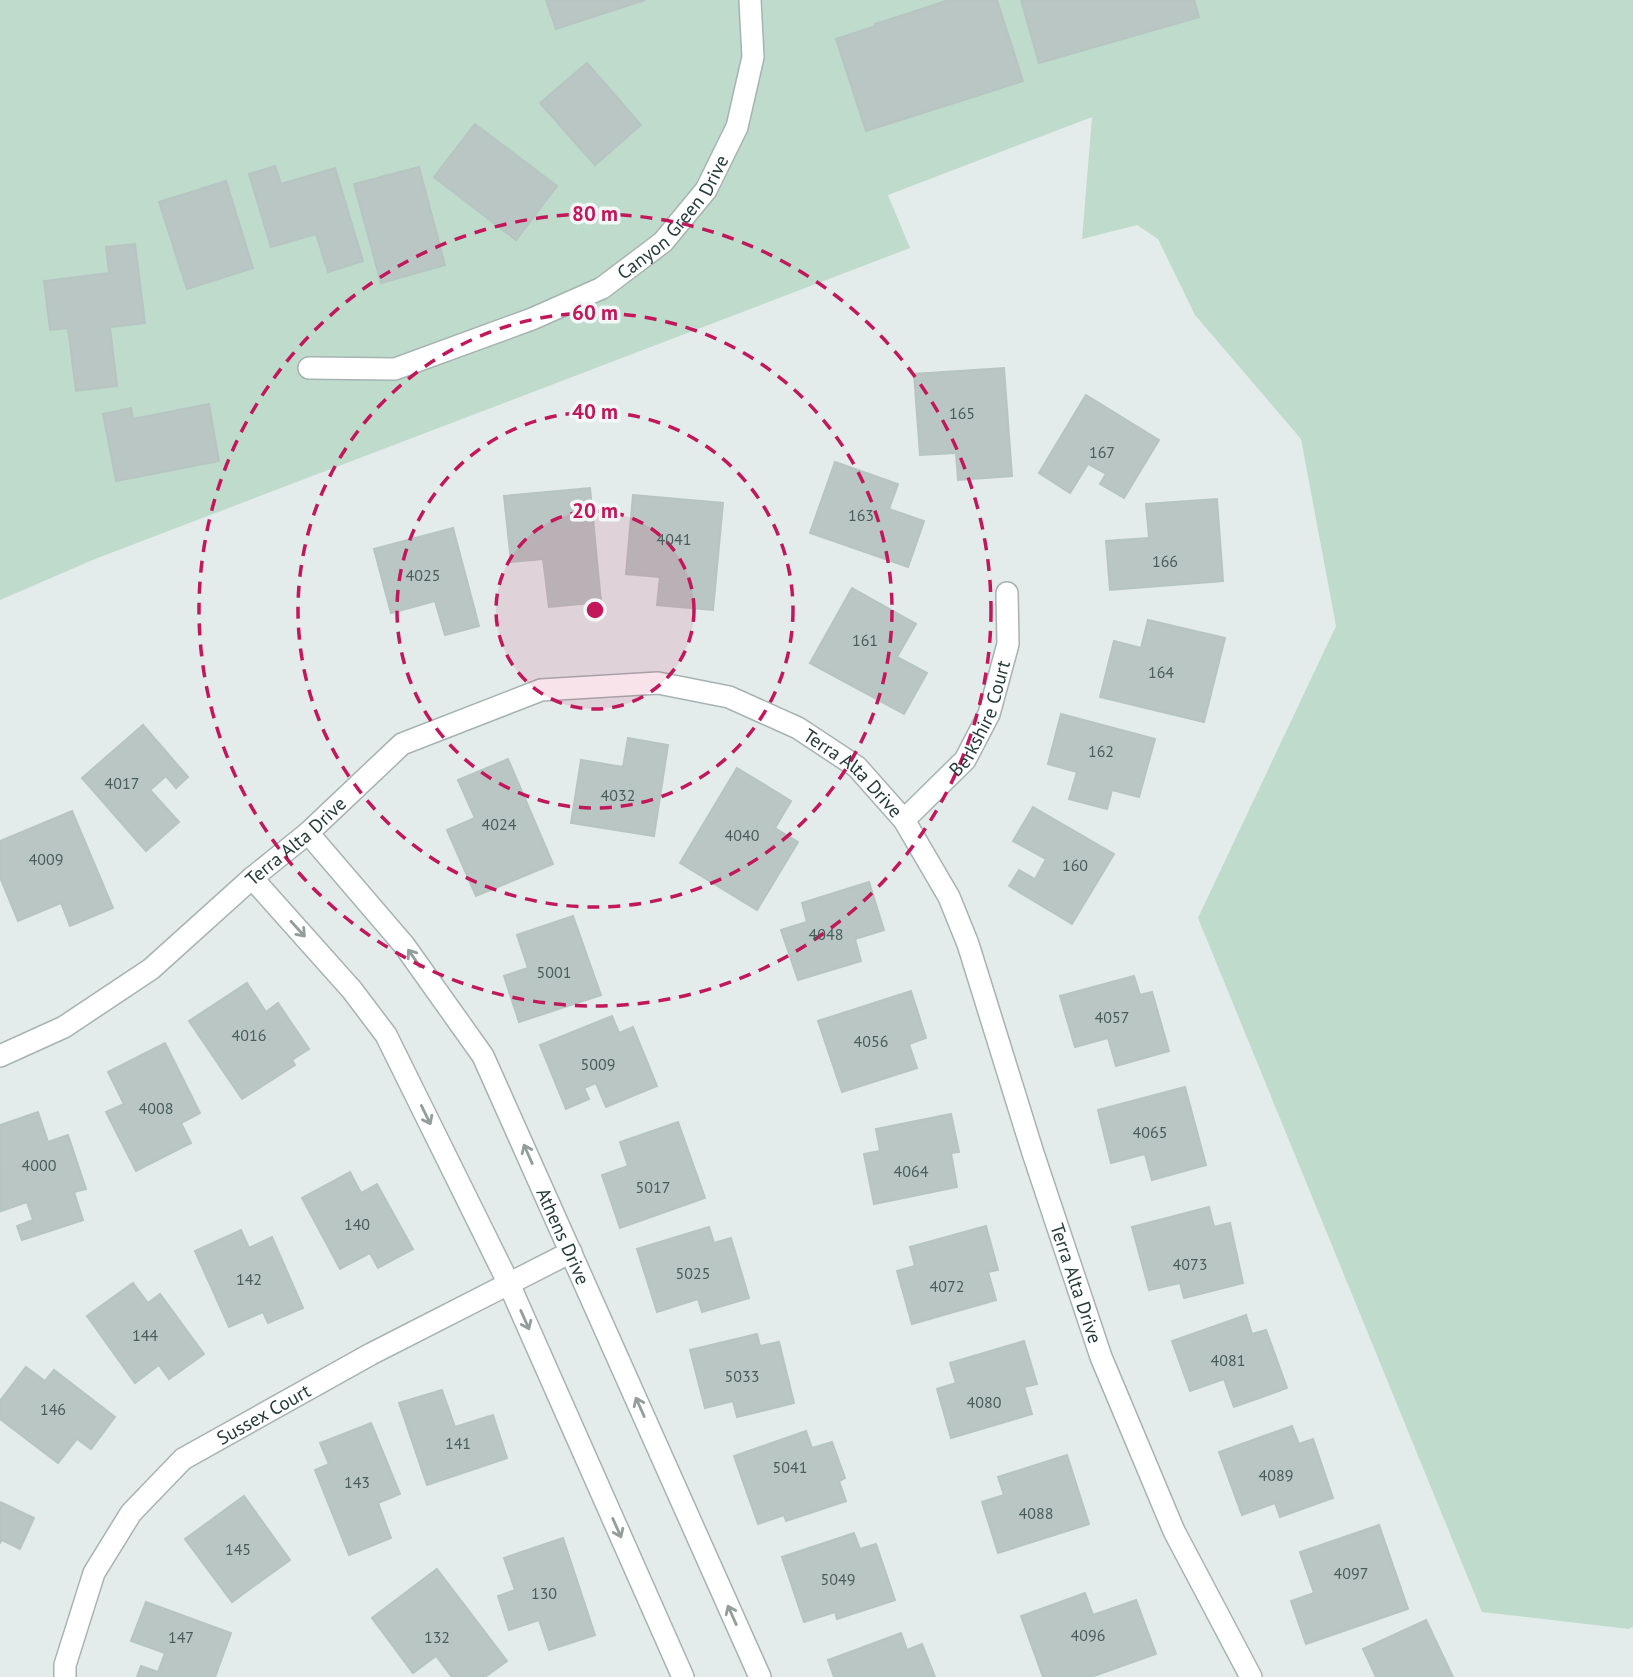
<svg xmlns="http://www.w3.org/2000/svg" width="1633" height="1677" font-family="'PT Sans',sans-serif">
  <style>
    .green { fill: #bedbcc }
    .building { fill: #b9c6c3; stroke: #b6c5c2; stroke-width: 2 }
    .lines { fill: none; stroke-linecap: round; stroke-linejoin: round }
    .minor-casing { stroke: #a6b3b2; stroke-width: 24 }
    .minor { stroke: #fff; stroke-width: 21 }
    .oneway { stroke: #929d9c }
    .ring { fill: none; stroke: #c2185b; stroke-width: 3.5; stroke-dasharray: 12 9 }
    .labels { text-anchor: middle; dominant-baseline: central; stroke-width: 7; stroke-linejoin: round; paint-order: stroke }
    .number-label { font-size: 16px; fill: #495e5c }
    .street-label { font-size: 19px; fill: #243b3a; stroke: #f3f8f7 }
    .centre { fill: #c2185b; stroke: #f3f8f7; stroke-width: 3.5 }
    .ring-label { font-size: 21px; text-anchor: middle; font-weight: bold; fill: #c2185b; stroke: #f3f8f7; stroke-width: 7; stroke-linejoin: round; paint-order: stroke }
  </style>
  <rect width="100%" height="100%" fill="#e3ecea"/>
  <!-- green -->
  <polygon class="green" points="0,0 1633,0 1633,1627 1629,1629 1482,1612 1198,918 1336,626 1301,439 1195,315 1158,239 1137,225 1082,239 1092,117 888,195 910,248 95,559 0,600"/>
  <!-- building -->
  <g class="building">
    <polygon points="546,0 645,0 556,29"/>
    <polygon points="949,0 997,0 1023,81 866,131 836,39 876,26 875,24"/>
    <polygon points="1021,0 1194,0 1199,17 1039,63"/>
    <polygon points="587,63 641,125 595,165 540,103"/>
    <polygon points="475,124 557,186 516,240 434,177"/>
    <polygon points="275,166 281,184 335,168 363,261 328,272 316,234 271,247 249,174"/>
    <polygon points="419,167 445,265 381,283 354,184"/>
    <polygon points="226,181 253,268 187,289 159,202"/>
    <polygon points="135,244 145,323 110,327 117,386 76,391 68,328 50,330 44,281 109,273 106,247"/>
    <polygon points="1004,368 1012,476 958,480 956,453 920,455 914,374"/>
    <polygon points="1086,395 1159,440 1124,498 1100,484 1106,474 1088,464 1070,493 1039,473"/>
    <polygon points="209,404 219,461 116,481 103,414 131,408 133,419"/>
    <polygon points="835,462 898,484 889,509 924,521 908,567 810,533"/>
    <polygon points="590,488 601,602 549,607 543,559 511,562 504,496"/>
    <polygon points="633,495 723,503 713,610 657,605 660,577 626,574"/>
    <polygon points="1217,499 1223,581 1110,590 1106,541 1149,538 1146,504"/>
    <polygon points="453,528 479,626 445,635 435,601 391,613 374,549"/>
    <polygon points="852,588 916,624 897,657 927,673 904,714 810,663"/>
    <polygon points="1148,620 1225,638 1204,722 1100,697 1114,641 1141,648"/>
    <polygon points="1061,714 1155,739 1139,797 1112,790 1107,809 1069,799 1077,772 1048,764"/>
    <polygon points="143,725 188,777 176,788 166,776 150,790 179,822 146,851 82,778"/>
    <polygon points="628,738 668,745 654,836 571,823 581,760 623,767"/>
    <polygon points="508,759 553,864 476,896 447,830 475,818 458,780"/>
    <polygon points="737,768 791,801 775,828 798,842 757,910 680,863"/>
    <polygon points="1033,807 1114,854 1072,924 1009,886 1019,870 1035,879 1046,859 1013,841"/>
    <polygon points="72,811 113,908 70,926 61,903 18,921 0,877 0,841"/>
    <polygon points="869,882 884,930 855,939 861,961 798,980 781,930 807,922 802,903"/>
    <polygon points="573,916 601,995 519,1022 504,976 528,968 517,935"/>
    <polygon points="1134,976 1140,995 1152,992 1169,1051 1116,1066 1108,1038 1075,1047 1060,996"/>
    <polygon points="247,983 266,1012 278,1003 309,1049 292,1060 295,1065 242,1099 189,1021"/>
    <polygon points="911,991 926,1038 909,1044 917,1068 842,1092 818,1021"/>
    <polygon points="612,1016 619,1033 633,1027 657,1086 606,1107 596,1083 584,1088 589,1099 566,1109 540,1045"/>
    <polygon points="165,1043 200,1113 181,1123 191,1143 136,1171 106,1112 124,1104 108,1072"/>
    <polygon points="1185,1087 1206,1165 1152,1180 1145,1154 1111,1163 1098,1110"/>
    <polygon points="38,1112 48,1142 68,1135 86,1189 74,1192 83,1220 22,1240 17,1226 33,1220 27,1202 1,1211 0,1125"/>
    <polygon points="951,1114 959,1152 951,1153 957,1187 874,1204 864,1154 880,1151 876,1129"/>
    <polygon points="678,1122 705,1198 620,1228 602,1175 628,1166 620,1142"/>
    <polygon points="350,1172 361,1193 377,1184 413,1249 378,1268 370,1253 340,1269 302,1198"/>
    <polygon points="1209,1207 1214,1227 1230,1223 1243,1283 1184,1298 1180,1283 1149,1290 1132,1227"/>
    <polygon points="986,1226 998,1270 988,1272 996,1300 912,1324 897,1271 915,1266 910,1247"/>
    <polygon points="709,1227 714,1243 731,1238 749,1298 702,1312 698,1299 657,1312 637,1249"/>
    <polygon points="241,1230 249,1248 272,1237 303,1308 268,1323 263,1312 229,1327 195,1251"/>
    <polygon points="133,1283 148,1303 160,1294 204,1354 169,1379 159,1365 135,1383 87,1316"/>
    <polygon points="1246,1315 1252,1334 1266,1330 1287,1388 1234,1407 1224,1379 1190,1391 1172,1341"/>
    <polygon points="757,1334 760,1346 779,1342 794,1403 737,1417 733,1401 705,1408 690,1350"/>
    <polygon points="1024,1341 1037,1384 1024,1387 1032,1414 951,1438 937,1389 956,1383 950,1363"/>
    <polygon points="26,1367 45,1381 54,1370 115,1417 91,1449 77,1439 58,1463 0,1419 0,1401"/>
    <polygon points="442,1390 455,1427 493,1415 507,1458 427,1485 399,1403"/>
    <polygon points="371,1423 400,1494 378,1503 391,1538 349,1555 315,1470 329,1464 320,1443"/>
    <polygon points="1292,1426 1299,1444 1313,1439 1333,1498 1280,1517 1275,1503 1242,1515 1219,1452"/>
    <polygon points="806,1431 812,1448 832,1442 845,1478 839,1481 846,1501 786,1521 784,1515 758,1524 734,1456"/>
    <polygon points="1067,1455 1089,1524 998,1553 982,1502 1004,1495 998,1477"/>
    <polygon points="244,1496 290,1560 232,1602 185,1539"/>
    <polygon points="0,1502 34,1518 20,1549 2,1540 0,1543"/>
    <polygon points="1379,1525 1408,1609 1306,1644 1291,1601 1314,1593 1300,1552"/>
    <polygon points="854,1533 860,1549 876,1544 895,1600 837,1619 835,1612 804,1622 782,1557"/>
    <polygon points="563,1538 595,1635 549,1650 539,1620 509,1630 498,1596 515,1590 504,1558"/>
    <polygon points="437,1569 507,1661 485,1677 452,1677 436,1656 413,1673 372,1618"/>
    <polygon points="1085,1593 1093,1615 1136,1600 1156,1654 1091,1677 1043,1677 1021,1616"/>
    <polygon points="146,1602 231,1633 215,1677 137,1677 141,1666 158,1672 165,1653 131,1641"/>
    <polygon points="1426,1620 1453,1677 1376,1677 1363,1649"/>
    <polygon points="901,1633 907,1650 922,1644 935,1677 834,1677 828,1660"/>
  </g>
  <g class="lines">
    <defs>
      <g id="minor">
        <path id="s1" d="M309,368L395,369L532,319L602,288L663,242L706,190L737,127L753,57L750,0"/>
        <path id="s2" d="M904,820L965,760L989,714L1008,644L1007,593"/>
        <path id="s3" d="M308,833L404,945L483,1056L760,1677"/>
        <polyline points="252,878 352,990 386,1035 509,1284 683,1677"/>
        <path id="s4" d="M0,1056L64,1027L151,969L252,878L308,833L402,744L541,690L658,683L729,697L798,728L857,767L904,820L949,897L968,944L1033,1153L1101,1357L1174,1531L1251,1677"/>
        <path id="s5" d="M65,1677V1665L94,1573L131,1513L183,1459L371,1354L571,1252"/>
      </g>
    </defs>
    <!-- minor casing -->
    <use href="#minor" class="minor-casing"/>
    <!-- minor -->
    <use href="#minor" class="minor"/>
  </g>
  <!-- one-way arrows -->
  <defs><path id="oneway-shaft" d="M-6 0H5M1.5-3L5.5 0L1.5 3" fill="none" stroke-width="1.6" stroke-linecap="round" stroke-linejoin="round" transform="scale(1.75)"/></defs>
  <g class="oneway">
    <use href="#oneway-shaft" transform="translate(298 929) rotate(48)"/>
    <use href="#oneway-shaft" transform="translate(414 958) rotate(-125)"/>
    <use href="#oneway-shaft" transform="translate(426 1115) rotate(64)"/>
    <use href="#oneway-shaft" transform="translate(528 1154) rotate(-114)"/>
    <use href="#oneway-shaft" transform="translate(525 1320) rotate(66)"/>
    <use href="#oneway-shaft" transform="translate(640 1407) rotate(-114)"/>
    <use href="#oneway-shaft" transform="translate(617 1528) rotate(66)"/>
    <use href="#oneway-shaft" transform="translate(732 1615) rotate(-114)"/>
  </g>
  <!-- distance rings -->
  <circle cx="595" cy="610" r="99" fill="#c2185b" fill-opacity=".12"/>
  <g class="ring">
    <circle cx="595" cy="610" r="99"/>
    <circle cx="595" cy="610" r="198"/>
    <circle cx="595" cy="610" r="297"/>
    <circle cx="595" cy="610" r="396"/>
  </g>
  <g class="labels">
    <!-- number labels -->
    <g class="number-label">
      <text x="962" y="413">165</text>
      <text x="1102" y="452">167</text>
      <text x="861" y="515">163</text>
      <text x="674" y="539">4041</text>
      <text x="1165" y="561">166</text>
      <text x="423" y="575">4025</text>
      <text x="865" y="640">161</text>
      <text x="1161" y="672">164</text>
      <text x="1101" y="751">162</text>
      <text x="122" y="783">4017</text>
      <text x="618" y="795">4032</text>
      <text x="499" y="824">4024</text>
      <text x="742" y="835">4040</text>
      <text x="46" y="859">4009</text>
      <text x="1075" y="865">160</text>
      <text x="826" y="934">4048</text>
      <text x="554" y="972">5001</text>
      <text x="1112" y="1017">4057</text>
      <text x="249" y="1035">4016</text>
      <text x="871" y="1041">4056</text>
      <text x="598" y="1064">5009</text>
      <text x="156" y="1108">4008</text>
      <text x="1150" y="1132">4065</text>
      <text x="39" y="1165">4000</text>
      <text x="911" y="1171">4064</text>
      <text x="653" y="1187">5017</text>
      <text x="357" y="1224">140</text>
      <text x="1190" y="1264">4073</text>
      <text x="693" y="1273">5025</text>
      <text x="249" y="1279">142</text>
      <text x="947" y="1286">4072</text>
      <text x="145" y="1335">144</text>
      <text x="1228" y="1360">4081</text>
      <text x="742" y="1376">5033</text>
      <text x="984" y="1402">4080</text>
      <text x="53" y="1409">146</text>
      <text x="458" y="1443">141</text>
      <text x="790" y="1467">5041</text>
      <text x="1276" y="1475">4089</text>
      <text x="357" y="1482">143</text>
      <text x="1036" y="1513">4088</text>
      <text x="238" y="1549">145</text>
      <text x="1351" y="1573">4097</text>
      <text x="838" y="1579">5049</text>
      <text x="544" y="1593">130</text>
      <text x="1088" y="1635">4096</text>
      <text x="181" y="1637">147</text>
      <text x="437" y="1637">132</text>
    </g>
    <!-- street labels -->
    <g class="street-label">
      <text stroke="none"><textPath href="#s1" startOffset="410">Canyon Green Drive</textPath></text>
      <text stroke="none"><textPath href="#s2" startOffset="130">Berkshire Court</textPath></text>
      <text stroke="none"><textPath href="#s4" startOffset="998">Terra Alta Drive</textPath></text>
      <text stroke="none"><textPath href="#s4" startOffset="368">Terra Alta Drive</textPath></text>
      <text stroke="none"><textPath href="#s3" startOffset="481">Athens Drive</textPath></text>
      <text stroke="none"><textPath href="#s4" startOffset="1564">Terra Alta Drive</textPath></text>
      <text stroke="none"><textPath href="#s5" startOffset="346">Sussex Court</textPath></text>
    </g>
  </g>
  <circle cx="595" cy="610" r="10" class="centre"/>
  <g class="ring-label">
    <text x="595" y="221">80 m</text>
    <text x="595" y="320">60 m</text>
    <text x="595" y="419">40 m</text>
    <text x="595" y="518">20 m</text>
  </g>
</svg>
